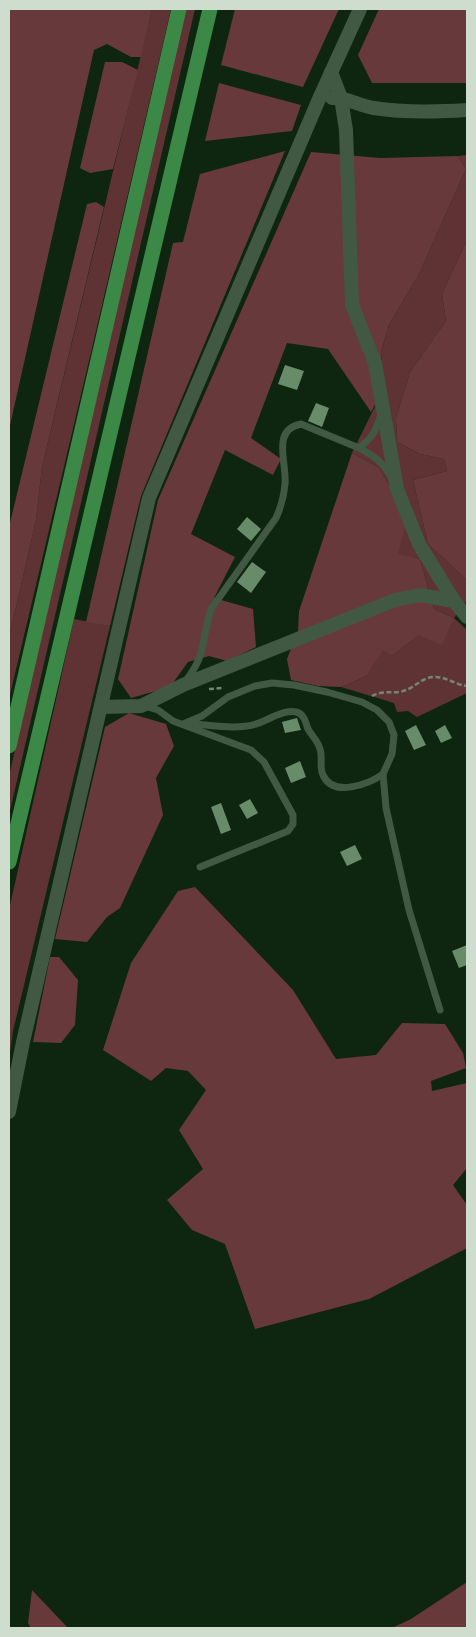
<svg xmlns="http://www.w3.org/2000/svg" width="476" height="1637" font-family="'Space Grotesk',sans-serif">
  <style>
    .green { fill: #5f3334 }
    .forest { fill: #67393b }
    .building { fill: #688c6a }
    .lines { fill: none; stroke-linecap: round; stroke-linejoin: round }
    .path { stroke: #738574; stroke-width: 2.5; stroke-dasharray: 5 2.5; stroke-linecap: butt }
    .lane { stroke: #415942; stroke-width: 7 }
    .street { stroke: #415942; stroke-width: 14 }
    .primary { stroke: #3c8847; stroke-width: 15 }
  </style>
  <rect width="100%" height="100%" fill="#0e2510"/>
  <!-- green -->
  <g class="green">
    <polygon points="152,9 171,9 92,348 9,699 9,638 36,520 42,467"/>
    <polygon points="185,9 195,9 9,815 9,776"/>
    <polygon points="467,155 467,240 442,294 446,321 410,372 396,418 397,442 420,454 444,459 447,471 413,480 428,544 467,580 467,600 454,618 467,630 467,693 417,717 408,711 397,712 394,703 341,687 367,676 383,649 392,656 419,635 454,618 434,609 420,559 398,555 393,491 378,467 352,453 384,388 381,352 389,325 419,274 466,169 458,156"/>
    <polygon points="74,619 110,626 13,1031 9,1059 9,910"/>
  </g>
  <!-- forest -->
  <g class="forest">
    <polygon points="9,9 152,9 141,57 131,57 107,44 94,50 9,430"/>
    <polygon points="235,9 339,9 303,87 221,65"/>
    <polygon points="379,9 467,9 467,83 372,83 358,55"/>
    <polygon points="105,62 122,62 138,70 113,169 90,173 80,168"/>
    <polygon points="219,83 301,105 292,131 205,141"/>
    <polygon points="285,151 141,496 110,626 86,622 173,243 183,242 200,174"/>
    <polygon points="311,152 380,158 458,156 466,169 419,274 389,325 381,352 384,388 371,412 328,349 287,343 251,438 281,459 273,475 225,450 191,534 235,557 214,598 253,609 256,647 227,661 209,656 188,662 170,687 131,698 118,679 158,500"/>
    <polygon points="96,202 104,207 42,467 36,520 9,638 9,527 87,204"/>
    <polygon points="467,240 467,580 428,544 413,480 447,471 444,459 420,454 397,442 396,418 410,372 446,321 442,294"/>
    <polygon points="352,453 378,467 393,491 405,526 398,554 420,559 434,609 454,618 442,645 419,635 392,656 383,650 367,676 341,687 318,686 291,680 287,659 298,631 299,611"/>
    <polygon points="129,713 166,724 174,746 156,778 163,815 120,908 107,917 87,942 55,939 105,727"/>
    <polygon points="195,887 293,990 336,1059 376,1055 402,1023 445,1024 463,1053 466,1068 431,1081 432,1091 467,1083 467,1168 453,1185 467,1205 467,1248 369,1299 255,1329 225,1244 192,1230 167,1200 203,1169 179,1130 206,1090 188,1071 166,1068 151,1081 103,1050 131,963 178,891"/>
    <polygon points="50,957 59,957 78,980 75,1025 61,1043 33,1042"/>
    <polygon points="467,1582 467,1628 392,1628 411,1619"/>
    <polygon points="32,1590 68,1628 31,1628 28,1623"/>
  </g>
  <!-- building -->
  <g class="building">
    <polygon points="285,365 304,371 297,390 278,384"/>
    <polygon points="316,403 329,408 322,427 308,421"/>
    <polygon points="247,517 261,529 251,541 237,529"/>
    <polygon points="252,562 266,572 251,593 237,582"/>
    <polygon points="297,718 301,730 285,733 282,722"/>
    <polygon points="416,725 426,745 414,750 405,731"/>
    <polygon points="445,725 452,738 441,743 435,731"/>
    <polygon points="300,761 306,777 291,783 285,768"/>
    <polygon points="250,799 258,813 247,819 239,805"/>
    <polygon points="221,803 231,830 221,834 211,807"/>
    <polygon points="355,845 362,859 347,866 340,852"/>
    <polygon points="467,945 467,965 459,968 452,951"/>
  </g>
  <g class="lines">
    <!-- path -->
    <g class="path">
      <polyline points="209,689 223,688"/>
      <path d="M372,696C384,689 394,695 406,690C415,687 423,677 434,677C445,676 456,685 467,686"/>
    </g>
    <!-- lane -->
    <g class="lane">
      <path d="M359,448C374,456 383,462 391,477"/>
      <path d="M185,682C192,673 198,664 201,653C205,637 206,625 211,609L276,518C281,507 284,496 285,484C287,462 271,430 301,424L359,448C373,437 376,431 381,414"/>
      <polyline points="144,706 158,710 173,721 251,750 264,762 293,815 293,824 288,831 200,867"/>
      <polyline points="183,724 202,716 228,697 255,686 272,683 294,685 327,692 362,702 377,710 389,722 394,735 392,754 383,774 386,808 409,910 440,1010"/>
      <path d="M191,724C212,725 236,730 256,724C267,721 287,707 299,713C305,716 306,724 308,729C312,736 318,741 320,749C323,757 319,767 323,775C333,798 369,784 383,774"/>
    </g>
    <!-- street -->
    <g class="street">
      <polyline points="331,72 341,98 346,130 352,305 375,363 397,489 419,544 454,601 467,617"/>
      <path d="M332,98C347,97 359,106 374,108C405,113 436,112 467,110"/>
      <polyline points="101,707 141,706 183,685 395,600 420,595 454,601"/>
      <polyline points="9,1112 23,1042 149,498 319,99 360,9"/>
    </g>
    <!-- primary -->
    <g class="primary">
      <polyline points="9,746 179,9"/>
      <polyline points="9,862 210,9"/>
    </g>
  </g>
  <!-- border -->
  <rect width="476" height="1637" fill="none" stroke="#cfddcf" stroke-width="20"/>
</svg>
